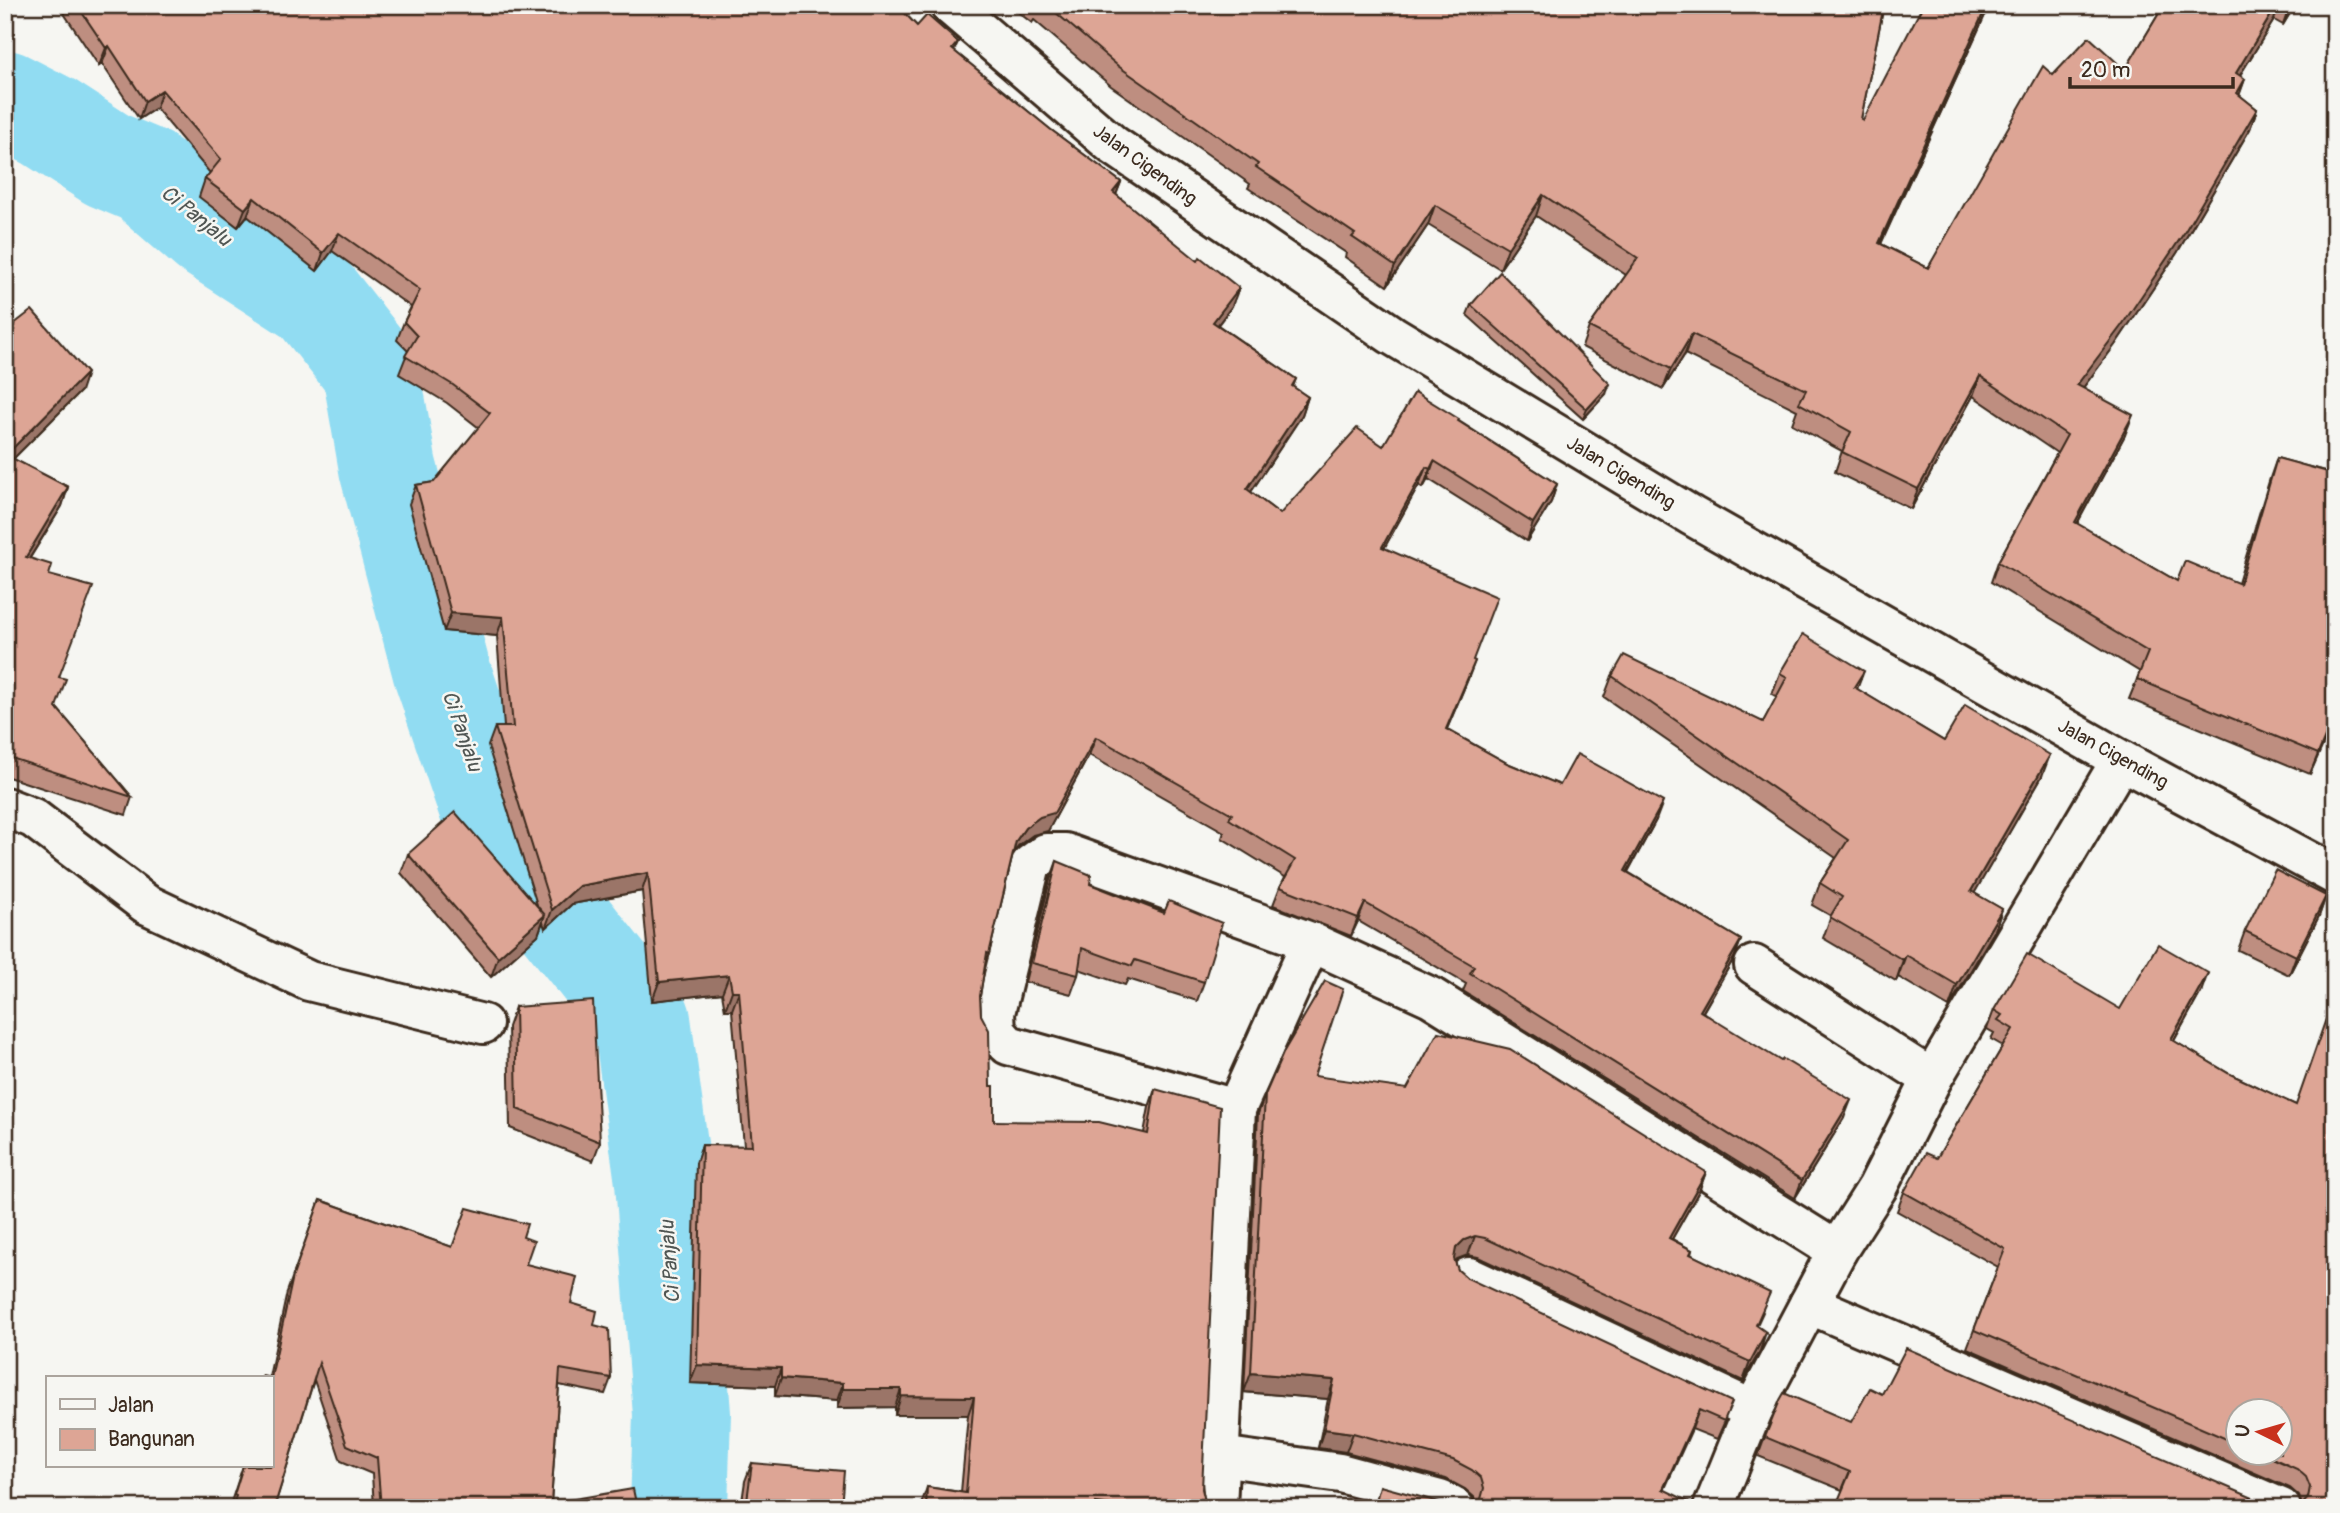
<svg xmlns="http://www.w3.org/2000/svg" width="2340" height="1513" font-family="Pangolin,sans-serif">
  <style>
    .lines { fill: none; stroke-linecap: round; stroke-linejoin: round }
    .river { stroke: #91dcf2; stroke-width: 98 }
    .minor-casing { stroke: #3b2a1e; stroke-width: 44 }
    .tertiary-casing { stroke: #3b2a1e; stroke-width: 44 }
    .minor { stroke: #f6f6f2; stroke-width: 38 }
    .tertiary { stroke: #f6f6f2; stroke-width: 38 }
    .wall { fill: #be8e80; stroke: #3b2a1e; stroke-width: 2; fill-rule: evenodd }
    .shaded-wall { fill: #9b7468; stroke: #3b2a1e; stroke-width: 2 }
    .building { fill: #dda595; stroke: #3b2a1e; stroke-width: 2 }
    .labels { text-anchor: middle; dominant-baseline: central; stroke-width: 5; stroke-linejoin: round; paint-order: stroke }
    .street-label { font-size: 19px; fill: #3b2a1e; stroke: #f6f6f2 }
    .water-label { font-size: 21px; font-style: italic; fill: #505653; stroke: #f6f6f2 }
  </style>
  <rect width="100%" height="100%" fill="#f6f6f2"/>
  <filter id="ink" filterUnits="userSpaceOnUse"><feTurbulence type="fractalNoise" baseFrequency=".0143" numOctaves="2"/><feDisplacementMap in="SourceGraphic" scale="14" xChannelSelector="R" yChannelSelector="G"/><feConvolveMatrix kernelMatrix="1 2 1 2 8 2 1 2 1" color-interpolation-filters="sRGB"/></filter>
  <g filter="url(#ink)">
    <g class="lines">
      <!-- river -->
      <polyline class="river" points="5,99 48,121 108,160 146,176 208,230 315,299 371,370 388,468 441,669 498,837 642,1020 664,1182 682,1414 679,1508"/>
      <defs>
        <g id="minor">
          <polyline points="5,807 33,818 146,904 309,981 483,1024"/>
          <polyline points="1754,965 1932,1079"/>
          <polyline points="1236,1109 1008,1045 996,1031 995,1013 1031,864 1046,853 1065,853 1311,942"/>
          <polyline points="1469,1277 1753,1410"/>
          <polyline points="1809,1304 2281,1508"/>
          <polyline points="1220,1456 1340,1473 1440,1500 1455,1508"/>
          <polyline points="1217,1508 1236,1109 1311,942 1431,997 1837,1251 1877,1188 1932,1079 2121,760"/>
          <polyline points="1713,1508 1753,1410 1837,1251"/>
        </g>
        <polyline id="tertiary" points="950,5 1113,145 1392,335 1692,516 2121,760 2335,875"/>
      </defs>
      <!-- minor casing -->
      <use href="#minor" class="minor-casing"/>
      <!-- tertiary casing -->
      <use href="#tertiary" class="tertiary-casing"/>
      <!-- minor -->
      <use href="#minor" class="minor"/>
      <!-- tertiary -->
      <use href="#tertiary" class="tertiary"/>
    </g>
    <!-- wall -->
    <g class="wall">
      <polygon points="57,5 897,5 917,26 958,42 954,51 1050,129 1121,182 1116,195 1232,306 1218,325 1296,379 1293,387 1308,397 1302,415 1251,492 1280,514 1383,446 1459,421 1557,484 1551,502 1527,541 1428,479 1423,488 1419,485 1384,548 1473,660 1468,679 1447,729 1507,763 1560,785 1656,820 1628,872 1741,940 1734,958 1703,1012 1844,1118 1795,1198 1463,991 1466,984 1358,921 1351,936 1273,905 1280,887 1285,877 1222,838 1224,832 1089,755 1048,831 1033,835 1018,846 1013,854 989,954 985,964 980,996 981,1015 994,1121 1144,1133 1149,1107 1155,1089 1205,1508 920,1508 927,1487 961,1492 968,1415 895,1415 895,1407 837,1408 837,1401 775,1396 775,1386 690,1383 696,1163 702,1145 744,1146 732,1010 725,1010 722,993 652,1001 642,891 572,904 545,929 543,922 538,935 491,977 401,873 408,854 538,908 488,746 495,727 504,727 497,636 444,631 409,504 416,485 434,482 479,428 447,403 399,374 408,351 397,340 404,322 411,307 332,251 317,271 247,216 238,227 199,197 205,179 210,173 156,108 139,119 102,64 99,66 59,6"/>
      <polygon points="1009,5 1884,5 1861,119 1863,120 1986,13 1881,244 1928,268 2053,75 2125,70 2164,5 2295,5 2283,25 2274,20 2240,75 2245,79 2239,95 2257,109 2250,129 2177,253 2115,345 2083,388 2125,435 2077,524 2177,581 2238,583 2270,478 2277,458 2328,472 2335,460 2335,718 2310,774 2129,699 2140,672 1991,582 1998,562 2057,453 1973,396 1911,509 1835,472 1842,451 1792,424 1797,410 1685,354 1663,389 1582,347 1589,327 1626,275 1536,216 1500,269 1428,225 1387,286 1345,257 1346,253 1248,188 1250,184 1111,86 1034,20 1032,23"/>
      <polygon points="1471,305 1606,394 1583,419 1467,315"/>
      <polygon points="5,331 81,391 13,459 68,487 62,506 30,558 49,575 59,677 56,707 132,797 126,815 5,776"/>
      <polygon points="1780,673 1857,689 1944,741 2042,776 1974,893 2002,909 1995,930 1949,1007 1898,977 1896,981 1823,938 1831,916 1812,905 1820,883 1836,858 1604,697 1612,676 1763,722 1777,697 1772,694"/>
      <polygon points="1057,861 1090,884 1204,982 1197,1001 1128,979 1125,985 1079,969 1078,975 1071,994 1025,982 1050,880"/>
      <polygon points="2326,896 2319,916 2289,975 2238,950 2245,931"/>
      <path d="M2201,992L2174,1041L2228,1073L2295,1105L2335,1508L2300,1507L2302,1505L2299,1496L2290,1488L1967,1348L1998,1267L1897,1211L1904,1192L1937,1158L2003,1046L1991,1039L1994,1033L1987,1029L1994,1010L2120,1009ZM2238,1411L2280,1453H2238Z"/>
      <polygon points="515,1007 600,1142 593,1161 510,1128 508,1027"/>
      <polygon points="1314,1076 1706,1172 1699,1191 1672,1239 1692,1250 1691,1255 1763,1312 1757,1325 1760,1351 1743,1381 1478,1257 1468,1255 1457,1259 1455,1261 1458,1270 1467,1278 1725,1421 1717,1439 1692,1429 1474,1507 1476,1505 1474,1497 1465,1489 1446,1479 1346,1452 1318,1448 1328,1399 1244,1392 1258,1114 1265,1095"/>
      <polygon points="320,1200 452,1247 523,1237 526,1264 571,1303 594,1325 611,1378 605,1394 559,1385 551,1503 637,1508 374,1508 372,1474 341,1461 314,1380 274,1508 229,1508 243,1466 271,1466 269,1377 287,1292"/>
      <polygon points="1882,1394 1842,1490 1758,1456 1765,1437 1851,1422"/>
      <polygon points="752,1463 841,1508 741,1508 745,1481"/>
    </g>
    <!-- shaded-wall -->
    <g class="shaded-wall">
      <polygon points="1987,5 1988,5 1986,13 1872,263 1879,243"/>
      <polygon points="2277,5 2279,5 2274,20 2229,93 2236,73"/>
      <polygon points="2290,5 2295,5 2283,25"/>
      <polygon points="109,46 102,64 99,66 106,48"/>
      <polygon points="2245,79 2238,99 2237,93"/>
      <polygon points="162,90 156,108 139,119 145,101"/>
      <polygon points="2257,109 2250,129 2177,253 2115,345 2070,405 2077,385"/>
      <polygon points="1121,182 1114,200 1113,192"/>
      <polygon points="1543,195 1536,216 1500,269 1508,248"/>
      <polygon points="254,198 247,216 238,227 245,209"/>
      <polygon points="1435,205 1428,225 1387,286 1395,266"/>
      <polygon points="339,233 332,251 317,271 323,253"/>
      <polygon points="1239,288 1232,306 1206,340 1213,322"/>
      <polygon points="1692,334 1685,354 1663,389 1671,369"/>
      <polygon points="87,373 81,391 5,467 6,455"/>
      <polygon points="1980,376 1973,396 1911,509 1918,489"/>
      <polygon points="1610,384 1606,394 1583,419 1587,409"/>
      <polygon points="1308,397 1302,415 1241,507 1247,489"/>
      <polygon points="2133,415 2125,435 2067,542 2075,522"/>
      <polygon points="1434,461 1428,479 1423,488 1430,469"/>
      <polygon points="1426,467 1419,485 1375,565 1382,547"/>
      <polygon points="1557,484 1551,502 1527,541 1533,523"/>
      <polygon points="68,487 62,506 19,575 26,557"/>
      <polygon points="451,613 503,617 497,636 444,631"/>
      <polygon points="1475,661 1468,679 1439,747 1446,729"/>
      <polygon points="1864,671 1856,692 1854,687"/>
      <polygon points="2335,713 2335,715 2310,774 2318,754"/>
      <polygon points="1096,737 1089,755 1048,831 1033,835 1018,846 1010,859 1016,841 1025,828"/>
      <polygon points="2050,755 2042,776 1963,913 1971,891"/>
      <polygon points="1663,802 1656,820 1618,889 1625,871"/>
      <polygon points="648,873 642,891 572,904 545,929 552,910 579,886"/>
      <polygon points="2326,896 2319,916 2289,975 2296,956"/>
      <polygon points="1365,903 1358,921 1351,936 1358,918"/>
      <polygon points="2002,909 1995,930 1949,1007 1957,985"/>
      <polygon points="545,915 538,935 491,977 498,957"/>
      <polygon points="1741,940 1734,958 1693,1029 1700,1011"/>
      <polygon points="1906,955 1898,977 1896,981 1903,960"/>
      <polygon points="2208,973 2201,992 2164,1058 2171,1039"/>
      <polygon points="729,975 722,993 652,1001 659,982"/>
      <polygon points="732,991 739,991 732,1010 725,1010"/>
      <polygon points="1851,1100 1844,1118 1795,1198 1802,1180"/>
      <polygon points="1706,1172 1699,1191 1662,1257 1669,1238"/>
      <polygon points="1475,1236 1468,1255 1457,1259 1450,1267 1456,1248 1464,1240"/>
      <polygon points="1766,1332 1760,1351 1743,1381 1750,1362"/>
      <polygon points="697,1365 781,1368 775,1386 690,1383"/>
      <polygon points="1251,1373 1334,1380 1328,1399 1244,1392"/>
      <polygon points="781,1378 843,1383 837,1401 775,1396"/>
      <polygon points="843,1389 901,1389 895,1407 837,1408"/>
      <polygon points="901,1396 974,1397 968,1415 895,1415"/>
      <polygon points="1699,1410 1692,1429 1656,1508 1663,1489"/>
      <polygon points="1324,1429 1353,1433 1346,1452 1318,1448"/>
      <polygon points="1096,1503 1137,1508 1095,1508"/>
    </g>
    <!-- building -->
    <g class="building">
      <polygon points="77,5 897,5 917,26 927,15 958,42 952,49 1050,129 1121,182 1113,192 1198,261 1200,257 1239,288 1213,322 1296,379 1292,386 1308,397 1247,489 1280,514 1357,428 1383,446 1415,392 1459,419 1458,421 1557,484 1533,523 1434,461 1430,469 1426,467 1382,547 1497,597 1473,660 1475,661 1446,729 1507,763 1560,785 1577,754 1663,802 1625,871 1741,940 1700,1011 1781,1061 1783,1059 1851,1100 1802,1180 1470,973 1474,966 1365,903 1358,918 1280,887 1295,860 1229,819 1232,814 1096,737 1054,813 1040,817 1025,828 1016,841 989,954 987,953 980,996 981,1015 989,1030 990,1086 994,1086 994,1121 1099,1122 1148,1134 1155,1089 1220,1107 1202,1489 1205,1501 1205,1508 1137,1508 1096,1503 1096,1508 926,1508 927,1487 966,1493 974,1397 901,1396 901,1389 843,1389 843,1383 781,1378 781,1368 697,1365 702,1145 752,1146 739,991 732,991 729,975 659,982 648,873 579,886 552,910 495,727 513,727 503,617 451,613 416,485 434,482 490,413 453,385 405,356 417,336 404,322 420,290 339,233 323,253 254,198 245,209 205,179 221,159 162,90 145,101 109,46 106,48"/>
      <polygon points="1047,5 1884,5 1861,119 1863,120 1923,5 1987,5 1879,243 1928,268 2043,66 2053,75 2089,37 2125,70 2164,5 2277,5 2236,73 2245,79 2237,93 2257,109 2184,233 2122,325 2077,385 2133,415 2075,522 2177,581 2185,561 2240,584 2277,458 2328,472 2335,460 2335,713 2318,754 2137,679 2148,652 1998,562 2067,435 1980,376 1918,489 1842,452 1851,432 1799,403 1806,390 1692,334 1671,369 1589,327 1638,258 1543,195 1508,248 1435,205 1395,266 1352,237 1355,234 1256,167 1258,164 1118,66"/>
      <polygon points="1500,272 1610,384 1587,409 1471,305"/>
      <polygon points="32,310 87,373 6,455 68,487 26,557 52,565 49,575 93,587 59,677 66,679 56,707 132,797 5,756 5,331"/>
      <polygon points="1803,634 1864,671 1854,687 1944,741 1965,705 2050,755 1971,891 2002,909 1957,985 1906,955 1903,960 1830,917 1842,897 1820,883 1848,840 1612,676 1624,655 1763,722 1787,677 1780,673"/>
      <polygon points="455,812 545,915 498,957 408,854"/>
      <polygon points="1057,861 1091,875 1090,884 1164,913 1169,901 1222,923 1204,982 1135,960 1132,966 1082,948 1078,975 1032,963"/>
      <polygon points="2275,870 2326,896 2296,956 2245,931"/>
      <polygon points="2158,944 2208,973 2171,1039 2228,1073 2296,1105 2335,993 2335,1508 2298,1508 2300,1507 2308,1498 2310,1487 2306,1477 2297,1469 2261,1453 2280,1453 2280,1411 2238,1411 2238,1444 1974,1330 2005,1249 1904,1192 1926,1153 1937,1158 2013,1029 1998,1020 2002,1015 1994,1010 2027,954 2120,1009"/>
      <polygon points="1325,981 1343,989 1314,1076 1407,1089 1438,1032 1510,1049 1706,1172 1669,1238 1692,1250 1690,1254 1770,1293 1756,1325 1766,1332 1750,1362 1485,1238 1475,1236 1464,1240 1456,1248 1454,1259 1458,1270 1467,1278 1732,1402 1724,1421 1699,1410 1663,1489 1702,1508 1472,1508 1481,1499 1484,1488 1481,1478 1472,1470 1453,1460 1353,1433 1324,1429 1334,1380 1251,1373 1265,1095 1284,1051"/>
      <polygon points="593,1001 600,1142 517,1109 515,1007"/>
      <polygon points="320,1200 452,1247 467,1208 527,1224 523,1237 534,1241 526,1264 577,1277 571,1303 597,1311 594,1325 609,1329 611,1378 560,1369 551,1503 633,1489 637,1508 381,1508 377,1458 347,1445 319,1363 274,1508 232,1508 236,1496 234,1495 243,1466 271,1466 271,1378 262,1378 262,1376 271,1378 293,1276"/>
      <polygon points="1906,1348 2276,1508 1835,1508 1850,1472 1765,1437 1780,1400 1784,1393 1851,1422 1870,1388 1882,1394"/>
      <polygon points="752,1463 844,1471 841,1508 746,1508"/>
      <polygon points="1380,1486 1439,1502 1450,1508 1374,1508"/>
    </g>
  </g>
  <g class="labels">
    <!-- street labels -->
    <g class="street-label">
      <text transform="translate(1145 165) rotate(36)">Jalan Cigending</text>
      <text transform="translate(1621 473) rotate(31)">Jalan Cigending</text>
      <text transform="translate(2113 754) rotate(29)">Jalan Cigending</text>
    </g>
    <!-- water labels -->
    <g class="water-label">
      <text transform="translate(196 216) rotate(39)">Ci Panjalu</text>
      <text transform="translate(462 731) rotate(71)">Ci Panjalu</text>
      <text transform="translate(670 1262) rotate(-94)">Ci Panjalu</text>
    </g>
  </g>
  <!-- margin -->
  <rect width="2340" height="1513" fill="none" stroke="#f6f6f2" stroke-width="28"/>
  <rect x="14" y="14" width="2312" height="1485" fill="none" stroke="#3b2a1e" stroke-width="2.5" filter="url(#ink)"/>
  <!-- legend -->
  <rect x="46" y="1376" width="228" height="91" fill="#f6f6f2" stroke="#aba49d" stroke-width="2"/>
  <rect x="60" y="1399" width="35" height="10" fill="#f6f6f2" stroke="#aba49d" stroke-width="2"/>
  <text x="108" y="1412" font-size="21" fill="#3b2a1e">Jalan</text>
  <rect x="60" y="1429" width="35" height="21" fill="#dda595" stroke="#aba49d" stroke-width="2"/>
  <text x="108" y="1446" font-size="21" fill="#3b2a1e">Bangunan</text>
  <!-- north arrow -->
  <g transform="translate(2259 1432) rotate(275)"><circle r="33" fill="#f6f6f2" stroke="#aba49d" stroke-width="2"/>
  <path d="M0-5L12 26L0 18L-12 26Z" fill="#c8321e"/>
  <text y="-10" font-size="19" font-weight="bold" text-anchor="middle" fill="#3b2a1e">U</text>
  </g>
  <!-- scale -->
  <path d="M2070 77v10h163v-10" fill="none" stroke="#3b2a1e" stroke-width="3.5"/>
  <text x="2081" y="77" font-size="21" fill="#3b2a1e" stroke="#f6f6f2" stroke-width="5" paint-order="stroke">20 m</text>
</svg>
